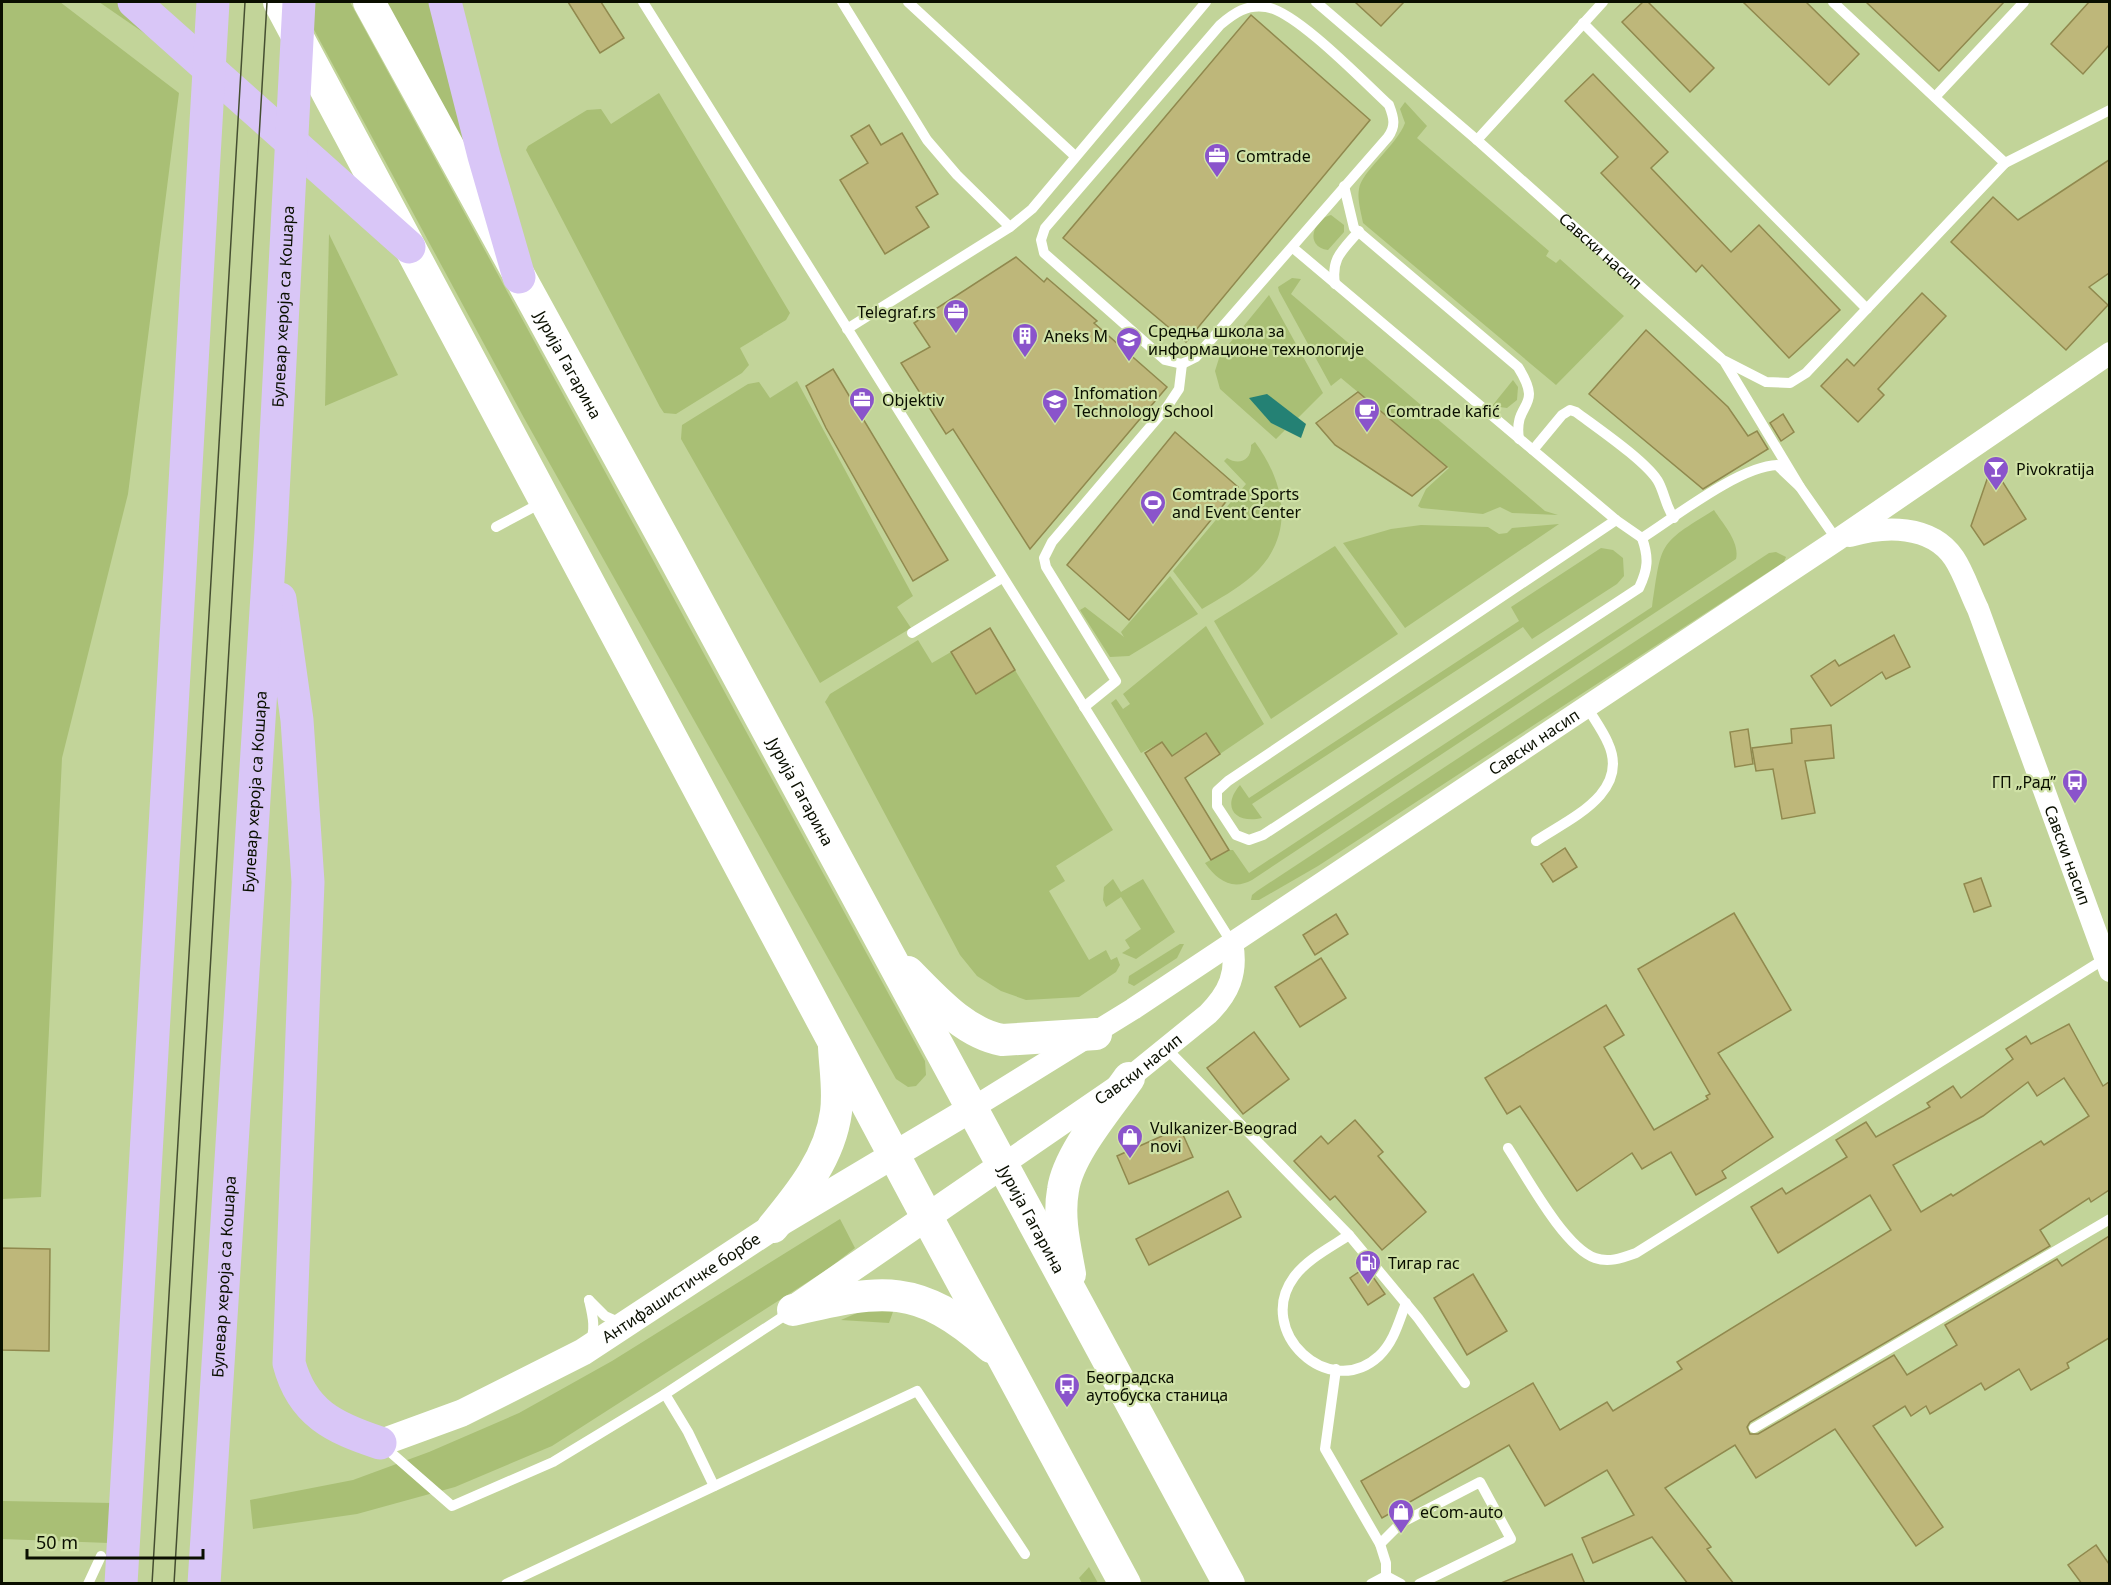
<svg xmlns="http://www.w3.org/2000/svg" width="2111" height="1585" font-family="'Noto Sans',sans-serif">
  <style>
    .green { fill: #a9bf75 }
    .water { fill: #248174 }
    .building { fill: #beb77a; stroke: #90894e; stroke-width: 1.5; fill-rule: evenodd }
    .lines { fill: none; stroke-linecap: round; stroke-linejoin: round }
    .service { stroke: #fff; stroke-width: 10 }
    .minor { stroke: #fff; stroke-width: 22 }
    .tertiary { stroke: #fff; stroke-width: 27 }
    .secondary { stroke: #fff; stroke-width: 32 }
    .primary { stroke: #d9c6f7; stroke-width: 33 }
    .tram { stroke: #454e31; stroke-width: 1.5 }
    .labels { text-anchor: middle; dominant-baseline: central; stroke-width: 4.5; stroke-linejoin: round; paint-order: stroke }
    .poi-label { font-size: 16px; fill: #0a0f00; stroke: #cfe1a6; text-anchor: start }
    .street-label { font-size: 16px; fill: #0a0f00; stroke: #cfe1a6 }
  </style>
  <rect width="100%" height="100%" fill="#c2d499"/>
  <!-- green -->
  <g class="green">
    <polygon points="2,2 60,2 179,93 128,494 62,758 41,1197 2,1199"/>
    <polygon points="99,2 123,2 166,48"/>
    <polygon points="299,2 350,2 925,1061 926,1075 916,1086 908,1087 896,1079 524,418"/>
    <polygon points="385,2 432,2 469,155"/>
    <polygon points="659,93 790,313 786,320 740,348 749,365 742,373 676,414 664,413 660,407 526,150 528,146 587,110 601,109 611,124"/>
    <path d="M1405,102L1427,126L1417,138L1549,251L1546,256L1556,263L1560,259L1624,316L1556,385L1363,223C1361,212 1357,199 1359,189C1361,172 1397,145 1405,123L1400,109Z"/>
    <path d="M1331,215L1344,225V232L1328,250C1304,247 1313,219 1331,215Z"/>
    <polygon points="329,234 398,375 325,406"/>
    <polygon points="1292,278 1301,279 1291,294 1545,511 1558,515 1512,513 1500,507 1483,514 1421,508 1418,506 1426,489 1449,468 1341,378 1331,386 1279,291 1278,287"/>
    <polygon points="1269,295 1323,393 1298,418 1267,395 1271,423 1285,430 1276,439 1220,389 1215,371 1220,355"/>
    <polygon points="1513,380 1518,387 1517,400 1507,408 1492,406"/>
    <polygon points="797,381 913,596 897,607 911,628 820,683 681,439 682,425 748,384 759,382 770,398"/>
    <path d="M1255,442C1286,484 1296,537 1252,576C1237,589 1219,599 1202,609L1173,571L1246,484L1224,461L1227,458C1239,466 1252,460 1251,445Z"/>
    <path d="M1714,510C1723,524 1740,542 1736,559L1252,880C1232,891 1217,880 1205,863L1229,850H1233L1249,873L1652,607C1662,542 1657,545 1714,510Z"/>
    <polygon points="1559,524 1405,628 1343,543 1391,529 1421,525 1488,527 1499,534 1507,533 1512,528"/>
    <polygon points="1335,546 1398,634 1271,719 1214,621"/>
    <path d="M1601,548L1613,550L1623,558L1624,576L1617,584L1532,639L1523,627L1252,804L1262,818C1235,824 1221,807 1240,785L1249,798L1519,621L1511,607Z"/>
    <polygon points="1776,552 1786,557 1784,562 1318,866 1259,900 1251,900 1252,895 1257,891 1769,553"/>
    <polygon points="1170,576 1198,614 1129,656 1110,657 1080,610 1085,607 1124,637 1121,632"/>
    <polygon points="1206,626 1264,724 1220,754 1206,733 1172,756 1162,742 1141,753 1111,703 1116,699 1123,709 1130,704 1123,694"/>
    <polygon points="918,640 932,663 951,652 976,693 1015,670 1113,830 1056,866 1065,881 1049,891 1089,960 1106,950 1111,960 1117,957 1120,965 1116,972 1079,997 1026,1000 1001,991 977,976 960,955 828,707 825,702 830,694"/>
    <polygon points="1113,879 1121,892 1143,879 1175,932 1136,959 1122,953 1130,948 1125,940 1141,929 1121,897 1106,907 1103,900 1104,887"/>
    <polygon points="1180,944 1184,944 1177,958 1134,986 1128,983 1129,976"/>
    <polygon points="840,1219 855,1248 828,1269 552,1446 455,1487 357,1514 253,1529 250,1500 353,1480 429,1452 519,1413 612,1361"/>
    <polygon points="866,1309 894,1309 889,1323 841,1320"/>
    <polygon points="2,1501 113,1503 109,1543 2,1539"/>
    <polygon points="1089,1567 1098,1583 1082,1583 1079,1578"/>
  </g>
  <!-- water -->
  <polygon class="water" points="1267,394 1306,424 1301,438 1271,423 1249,398"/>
  <!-- building -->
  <g class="building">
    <polygon points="568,2 601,2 624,38 600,53"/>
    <polygon points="1355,2 1404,2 1381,26"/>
    <polygon points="1643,2 1648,2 1714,68 1690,92 1622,22"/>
    <polygon points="1743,2 1806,2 1859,54 1829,85"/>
    <polygon points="1866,2 2004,2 1939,71"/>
    <polygon points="2089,2 2109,2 2109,45 2083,74 2051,44"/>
    <polygon points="1251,15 1370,120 1186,342 1063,238"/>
    <polygon points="1593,74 1668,152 1651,168 1731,252 1759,225 1840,310 1789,358 1702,265 1696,272 1601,173 1618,157 1565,101"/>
    <polygon points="869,125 881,145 902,133 938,194 916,207 929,227 885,254 840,180 868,163 851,136"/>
    <polygon points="2109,160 2109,273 2089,287 2108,305 2066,350 1951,242 1993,197 2018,220"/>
    <polygon points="1016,257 1044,282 1047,278 1097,321 1094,323 1167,387 1030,549 953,429 946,434 901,363 930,347 914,323"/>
    <polygon points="1922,293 1946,316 1878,389 1884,395 1858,422 1821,386 1847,359 1854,366"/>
    <polygon points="1646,330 1728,407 1748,436 1757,431 1768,449 1703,489 1589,394"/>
    <polygon points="833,369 948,560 913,581 826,428 806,386"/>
    <polygon points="1358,392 1447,467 1412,496 1335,445 1316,423"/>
    <polygon points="1783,414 1794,432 1781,441 1770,423"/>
    <polygon points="1175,432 1238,487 1129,620 1067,565"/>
    <polygon points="1992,465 2026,519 1984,545 1971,526"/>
    <polygon points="990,628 1015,670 976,694 951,652"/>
    <polygon points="1894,635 1910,667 1886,679 1882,672 1831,706 1811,676 1835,660 1839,666"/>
    <polygon points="1831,725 1834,758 1805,761 1815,813 1782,819 1773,769 1756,771 1752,748 1792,743 1791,729"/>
    <polygon points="1748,729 1753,764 1735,767 1730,732"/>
    <polygon points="1206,733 1220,754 1185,778 1229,850 1211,860 1145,753 1162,742 1172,756"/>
    <polygon points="1565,848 1577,867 1553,882 1541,864"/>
    <polygon points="1981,878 1991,906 1974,912 1964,884"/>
    <polygon points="1734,913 1791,1010 1718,1053 1773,1137 1722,1171 1726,1178 1696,1195 1671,1152 1642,1169 1632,1153 1577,1191 1520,1106 1507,1114 1485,1078 1606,1005 1624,1035 1604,1047 1654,1130 1708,1099 1706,1096 1710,1094 1638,969"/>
    <polygon points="1336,914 1348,934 1315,955 1303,935"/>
    <polygon points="1321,958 1346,998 1300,1027 1275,987"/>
    <path d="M2069,1024L2103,1086L2109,1082V1190L2091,1202L2089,1198L2040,1230L2050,1246L1750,1422L1747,1427L1750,1434H1758L1894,1355L1907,1375L1957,1345L1945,1325L2057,1259L2062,1266L2109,1236V1338L2067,1363L2069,1368L2031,1390L2019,1369L1985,1390L1981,1383L1930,1414L1926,1406L1911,1416L1905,1406L1873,1426L1943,1527L1916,1546L1835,1429L1756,1478L1735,1445L1665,1488L1711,1547L1707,1549L1734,1584H1688L1652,1537L1593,1563L1582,1538L1634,1515L1607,1470L1545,1506L1509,1445L1382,1518L1361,1481L1533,1383L1560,1430L1607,1402L1613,1411L1682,1369L1677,1362L1891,1230L1870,1195L1778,1253L1751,1207L1782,1188L1786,1194L1847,1157L1836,1140L1866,1122L1876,1137L1930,1107L1927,1103L1953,1086L1961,1098L2013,1059L2006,1049L2026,1036L2031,1044ZM2064,1078L2089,1116L2044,1145L2041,1141L1953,1196L1951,1194L1921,1212L1893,1165L1983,1116L2028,1082L2037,1096Z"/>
    <polygon points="1254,1032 1289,1079 1243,1114 1207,1068"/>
    <polygon points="1355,1120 1383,1152 1378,1156 1426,1212 1382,1250 1335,1196 1330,1200 1294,1161 1321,1136 1328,1144"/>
    <polygon points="1180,1128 1193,1157 1129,1184 1117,1156"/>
    <polygon points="1228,1191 1241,1217 1149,1265 1136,1239"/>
    <polygon points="2,1248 50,1249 49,1351 2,1350"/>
    <polygon points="1366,1267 1385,1294 1368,1305 1350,1278"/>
    <polygon points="1473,1274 1507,1331 1467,1355 1434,1298"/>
    <polygon points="2096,1545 2109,1564 2109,1584 2082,1584 2068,1565"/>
    <polygon points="1572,1554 1585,1584 1501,1584 1501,1583"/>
  </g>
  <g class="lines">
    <!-- service -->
    <g class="service">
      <polyline points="643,2 1232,943"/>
      <polyline points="842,2 927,140 957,175 1010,227 1032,209 1206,2"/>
      <polyline points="908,2 1075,156"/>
      <path id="s1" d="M1316,2L1477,140L1724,361L1800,487L1837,540"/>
      <polyline points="1833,2 2005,163 2110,110"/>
      <polyline points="1583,23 1867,309"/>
      <polyline points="1935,97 2024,2"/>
      <polyline points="1477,140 1603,2"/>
      <path d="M1344,186L1354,228L1518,367C1545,410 1513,400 1519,439"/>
      <path d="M1292,247L1388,137C1396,126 1394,118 1389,105C1364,82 1296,11 1266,7C1247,4 1234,13 1220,25L1045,228L1041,240L1044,253L1165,360L1182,364L1196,357L1292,247L1616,520L1642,538C1675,517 1740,466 1777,465L1800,487"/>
      <path d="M1335,284C1331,258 1342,251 1359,231"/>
      <polyline points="847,329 1010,227"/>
      <polyline points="1725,361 1766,382 1790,383 1806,373 2005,163"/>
      <path d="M1533,450L1562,415L1570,410L1576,412C1596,427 1649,463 1659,483C1665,495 1666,507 1674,518"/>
      <path d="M1616,520L1228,781L1217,791V806L1236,835L1249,840L1263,835L1639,588C1648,569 1649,558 1642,538"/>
      <polyline points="496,527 543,502"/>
      <polyline points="912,633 1002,578"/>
      <polyline points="1084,707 1116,681 1046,567 1044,558 1052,542 1167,407 1179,389 1182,364"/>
      <path d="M1536,841C1569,819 1631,793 1608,743C1603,731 1594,719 1587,707"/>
      <polyline points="1166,1048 1349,1235 1418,1318 1465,1383"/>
      <path d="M1508,1148C1527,1177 1564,1247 1595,1258C1609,1263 1622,1258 1636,1253L2106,958"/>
      <path d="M1349,1235C1331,1247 1307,1259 1294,1277C1254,1331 1329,1402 1379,1356C1394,1342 1399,1321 1406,1303"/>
      <path d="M589,1300C592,1313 597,1331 589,1343"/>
      <polyline points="589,1300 605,1316 621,1323"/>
      <polyline points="1336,1369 1325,1449 1380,1544 1386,1563 1386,1576 1371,1584"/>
      <polyline points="665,1394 688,1432 714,1486"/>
      <polyline points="1754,1428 2110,1219"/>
      <polyline points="381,1444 452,1506 553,1462 665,1394 790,1312"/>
      <polyline points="1380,1544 1401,1523 1480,1482 1511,1539 1419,1584"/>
      <polyline points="1386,1576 1401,1584"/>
      <polyline points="88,1584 101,1556"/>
      <polyline points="506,1584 917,1391 1025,1554"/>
    </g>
    <!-- minor -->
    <g class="minor">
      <path id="s2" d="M1850,536C1884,526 1931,524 1954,558C1964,573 1970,593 1978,609L2110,971"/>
      <path id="s3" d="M971,1109L1133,1009L1837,540L2110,353"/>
      <path id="s4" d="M1001,1166L1129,1078L1208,1014C1229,993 1238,973 1232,943"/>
    </g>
    <!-- tertiary -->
    <g class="tertiary">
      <polyline points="796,1307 1001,1166"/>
      <path id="s5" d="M380,1443L462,1413L583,1352L773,1227L971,1109"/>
    </g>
    <!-- secondary -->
    <g class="secondary">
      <polyline points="279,2 927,1217 1125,1584"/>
      <path id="s6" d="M369,2L670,550L1229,1584"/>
      <path d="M908,972C934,998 964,1033 1002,1040L1096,1034"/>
      <path d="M773,1227C801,1193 830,1157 836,1112C839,1091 835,1068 834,1047"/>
      <path d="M1070,1274C1065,1246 1058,1218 1063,1190C1068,1154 1108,1108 1129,1078"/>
      <path d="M793,1310C883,1289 918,1282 991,1347"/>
    </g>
    <!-- primary -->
    <g class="primary">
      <polyline points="134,2 409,247"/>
      <polyline points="445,2 484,156 519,277"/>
      <path d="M280,599L297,720L308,882L289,1363C302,1413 334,1428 380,1443"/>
      <polyline points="121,1584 213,2"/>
      <path id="s7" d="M204,1584L271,532L299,2"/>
    </g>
    <!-- tram -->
    <g class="tram">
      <polyline points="152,1584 245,2"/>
      <polyline points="174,1584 267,2"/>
    </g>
  </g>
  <!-- icons -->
  <defs>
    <symbol id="office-pin" viewBox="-11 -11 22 30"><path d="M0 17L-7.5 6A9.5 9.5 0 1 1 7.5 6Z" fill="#8a54cb" stroke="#cfe1a6"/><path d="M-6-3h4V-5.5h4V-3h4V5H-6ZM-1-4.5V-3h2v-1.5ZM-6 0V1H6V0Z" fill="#fff"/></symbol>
    <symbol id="building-pin" viewBox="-11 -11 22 30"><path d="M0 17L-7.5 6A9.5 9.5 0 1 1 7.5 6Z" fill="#8a54cb" stroke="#cfe1a6"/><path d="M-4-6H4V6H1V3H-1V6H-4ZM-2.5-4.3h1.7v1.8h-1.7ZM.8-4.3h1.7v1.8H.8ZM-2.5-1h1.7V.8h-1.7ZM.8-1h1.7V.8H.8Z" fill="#fff"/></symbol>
    <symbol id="school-pin" viewBox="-11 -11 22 30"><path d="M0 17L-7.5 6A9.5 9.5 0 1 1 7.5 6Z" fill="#8a54cb" stroke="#cfe1a6"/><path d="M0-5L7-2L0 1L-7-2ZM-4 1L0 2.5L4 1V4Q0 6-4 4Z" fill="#fff"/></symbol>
    <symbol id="cafe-pin" viewBox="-11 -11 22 30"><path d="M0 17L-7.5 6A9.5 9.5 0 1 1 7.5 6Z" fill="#8a54cb" stroke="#cfe1a6"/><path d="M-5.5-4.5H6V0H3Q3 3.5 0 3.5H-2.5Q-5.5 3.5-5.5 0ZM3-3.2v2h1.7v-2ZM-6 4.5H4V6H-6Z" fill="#fff"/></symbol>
    <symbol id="bar-pin" viewBox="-11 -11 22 30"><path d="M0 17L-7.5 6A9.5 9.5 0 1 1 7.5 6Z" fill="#8a54cb" stroke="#cfe1a6"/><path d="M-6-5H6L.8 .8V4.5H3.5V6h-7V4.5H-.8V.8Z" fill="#fff"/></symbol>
    <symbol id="stadium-pin" viewBox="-11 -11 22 30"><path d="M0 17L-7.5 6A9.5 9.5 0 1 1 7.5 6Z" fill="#8a54cb" stroke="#cfe1a6"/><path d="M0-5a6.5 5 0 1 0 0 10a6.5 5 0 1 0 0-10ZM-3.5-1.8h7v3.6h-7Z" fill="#fff"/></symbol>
    <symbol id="bus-pin" viewBox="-11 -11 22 30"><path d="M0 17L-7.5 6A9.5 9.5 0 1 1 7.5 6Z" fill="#8a54cb" stroke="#cfe1a6"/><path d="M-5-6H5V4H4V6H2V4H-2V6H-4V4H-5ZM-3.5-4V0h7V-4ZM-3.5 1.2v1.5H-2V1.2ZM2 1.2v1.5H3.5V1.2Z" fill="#fff"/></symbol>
    <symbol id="shop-pin" viewBox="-11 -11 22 30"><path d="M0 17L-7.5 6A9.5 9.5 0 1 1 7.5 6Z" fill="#8a54cb" stroke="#cfe1a6"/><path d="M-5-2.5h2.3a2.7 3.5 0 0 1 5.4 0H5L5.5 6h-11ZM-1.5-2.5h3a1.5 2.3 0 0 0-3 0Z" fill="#fff"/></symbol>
    <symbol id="fuel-pin" viewBox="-11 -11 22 30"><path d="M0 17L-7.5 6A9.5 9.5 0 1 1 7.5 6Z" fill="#8a54cb" stroke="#cfe1a6"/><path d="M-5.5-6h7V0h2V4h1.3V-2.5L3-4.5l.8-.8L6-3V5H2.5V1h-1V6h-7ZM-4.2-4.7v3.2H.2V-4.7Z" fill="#fff"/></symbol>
  </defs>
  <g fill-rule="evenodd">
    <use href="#office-pin" x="1202" y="141" width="30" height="40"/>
    <use href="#office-pin" x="941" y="297" width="30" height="40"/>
    <use href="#building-pin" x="1010" y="321" width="30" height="40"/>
    <use href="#school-pin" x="1114" y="325" width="30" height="40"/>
    <use href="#office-pin" x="847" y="385" width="30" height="40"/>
    <use href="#school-pin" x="1040" y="387" width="30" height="40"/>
    <use href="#cafe-pin" x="1352" y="396" width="30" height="40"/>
    <use href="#bar-pin" x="1981" y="454" width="30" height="40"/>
    <use href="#stadium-pin" x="1138" y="488" width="30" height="40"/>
    <use href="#bus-pin" x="2060" y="767" width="30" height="40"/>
    <use href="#shop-pin" x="1115" y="1122" width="30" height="40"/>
    <use href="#fuel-pin" x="1353" y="1248" width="30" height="40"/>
    <use href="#bus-pin" x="1052" y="1371" width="30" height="40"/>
    <use href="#shop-pin" x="1386" y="1497" width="30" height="40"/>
  </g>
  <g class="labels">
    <!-- poi labels -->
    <g class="poi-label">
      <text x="1236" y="156">Comtrade</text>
      <text x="936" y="312" text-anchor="end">Telegraf.rs</text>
      <text x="1148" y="331">Средња школа за<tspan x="1148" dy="18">информационе технологије</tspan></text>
      <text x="1044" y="336">Aneks M</text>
      <text x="1074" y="393">Infomation<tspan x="1074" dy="18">Technology School</tspan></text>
      <text x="882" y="400">Objektiv</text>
      <text x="1386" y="411">Comtrade kafić</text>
      <text x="2016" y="469">Pivokratija</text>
      <text x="1172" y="494">Comtrade Sports<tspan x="1172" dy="18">and Event Center</tspan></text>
      <text x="2056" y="782" text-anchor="end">ГП „Рад”</text>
      <text x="1150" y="1128">Vulkanizer-Beograd<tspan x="1150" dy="18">novi</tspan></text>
      <text x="1388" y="1263">Тигар гас</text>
      <text x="1086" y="1377">Београдска<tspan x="1086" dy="18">аутобуска станица</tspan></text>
      <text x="1420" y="1512">eCom-auto</text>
    </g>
    <!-- street labels -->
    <g class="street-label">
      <text stroke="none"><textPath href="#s1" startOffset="378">Савски насип</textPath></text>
      <text stroke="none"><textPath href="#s7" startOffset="1280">Булевар хероја са Кошара</textPath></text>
      <text stroke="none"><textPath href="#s6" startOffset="414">Јурија Гагарина</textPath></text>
      <text stroke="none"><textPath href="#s3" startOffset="672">Савски насип</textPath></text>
      <text stroke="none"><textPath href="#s6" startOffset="900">Јурија Гагарина</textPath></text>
      <text stroke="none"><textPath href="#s7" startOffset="794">Булевар хероја са Кошара</textPath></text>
      <text stroke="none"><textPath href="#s2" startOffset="432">Савски насип</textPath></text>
      <text stroke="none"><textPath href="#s4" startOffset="168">Савски насип</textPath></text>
      <text stroke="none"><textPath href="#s6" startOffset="1386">Јурија Гагарина</textPath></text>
      <text stroke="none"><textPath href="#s7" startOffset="308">Булевар хероја са Кошара</textPath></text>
      <text stroke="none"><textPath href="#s5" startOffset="340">Антифашистичке борбе</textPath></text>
    </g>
  </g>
  <!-- border -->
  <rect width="2111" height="1585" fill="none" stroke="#0a0f00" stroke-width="6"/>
  <!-- scale -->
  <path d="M27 1549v9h176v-9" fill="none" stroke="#0a0f00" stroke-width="3"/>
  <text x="36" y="1549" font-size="18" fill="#0a0f00" stroke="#cfe1a6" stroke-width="4.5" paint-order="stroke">50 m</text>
</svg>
